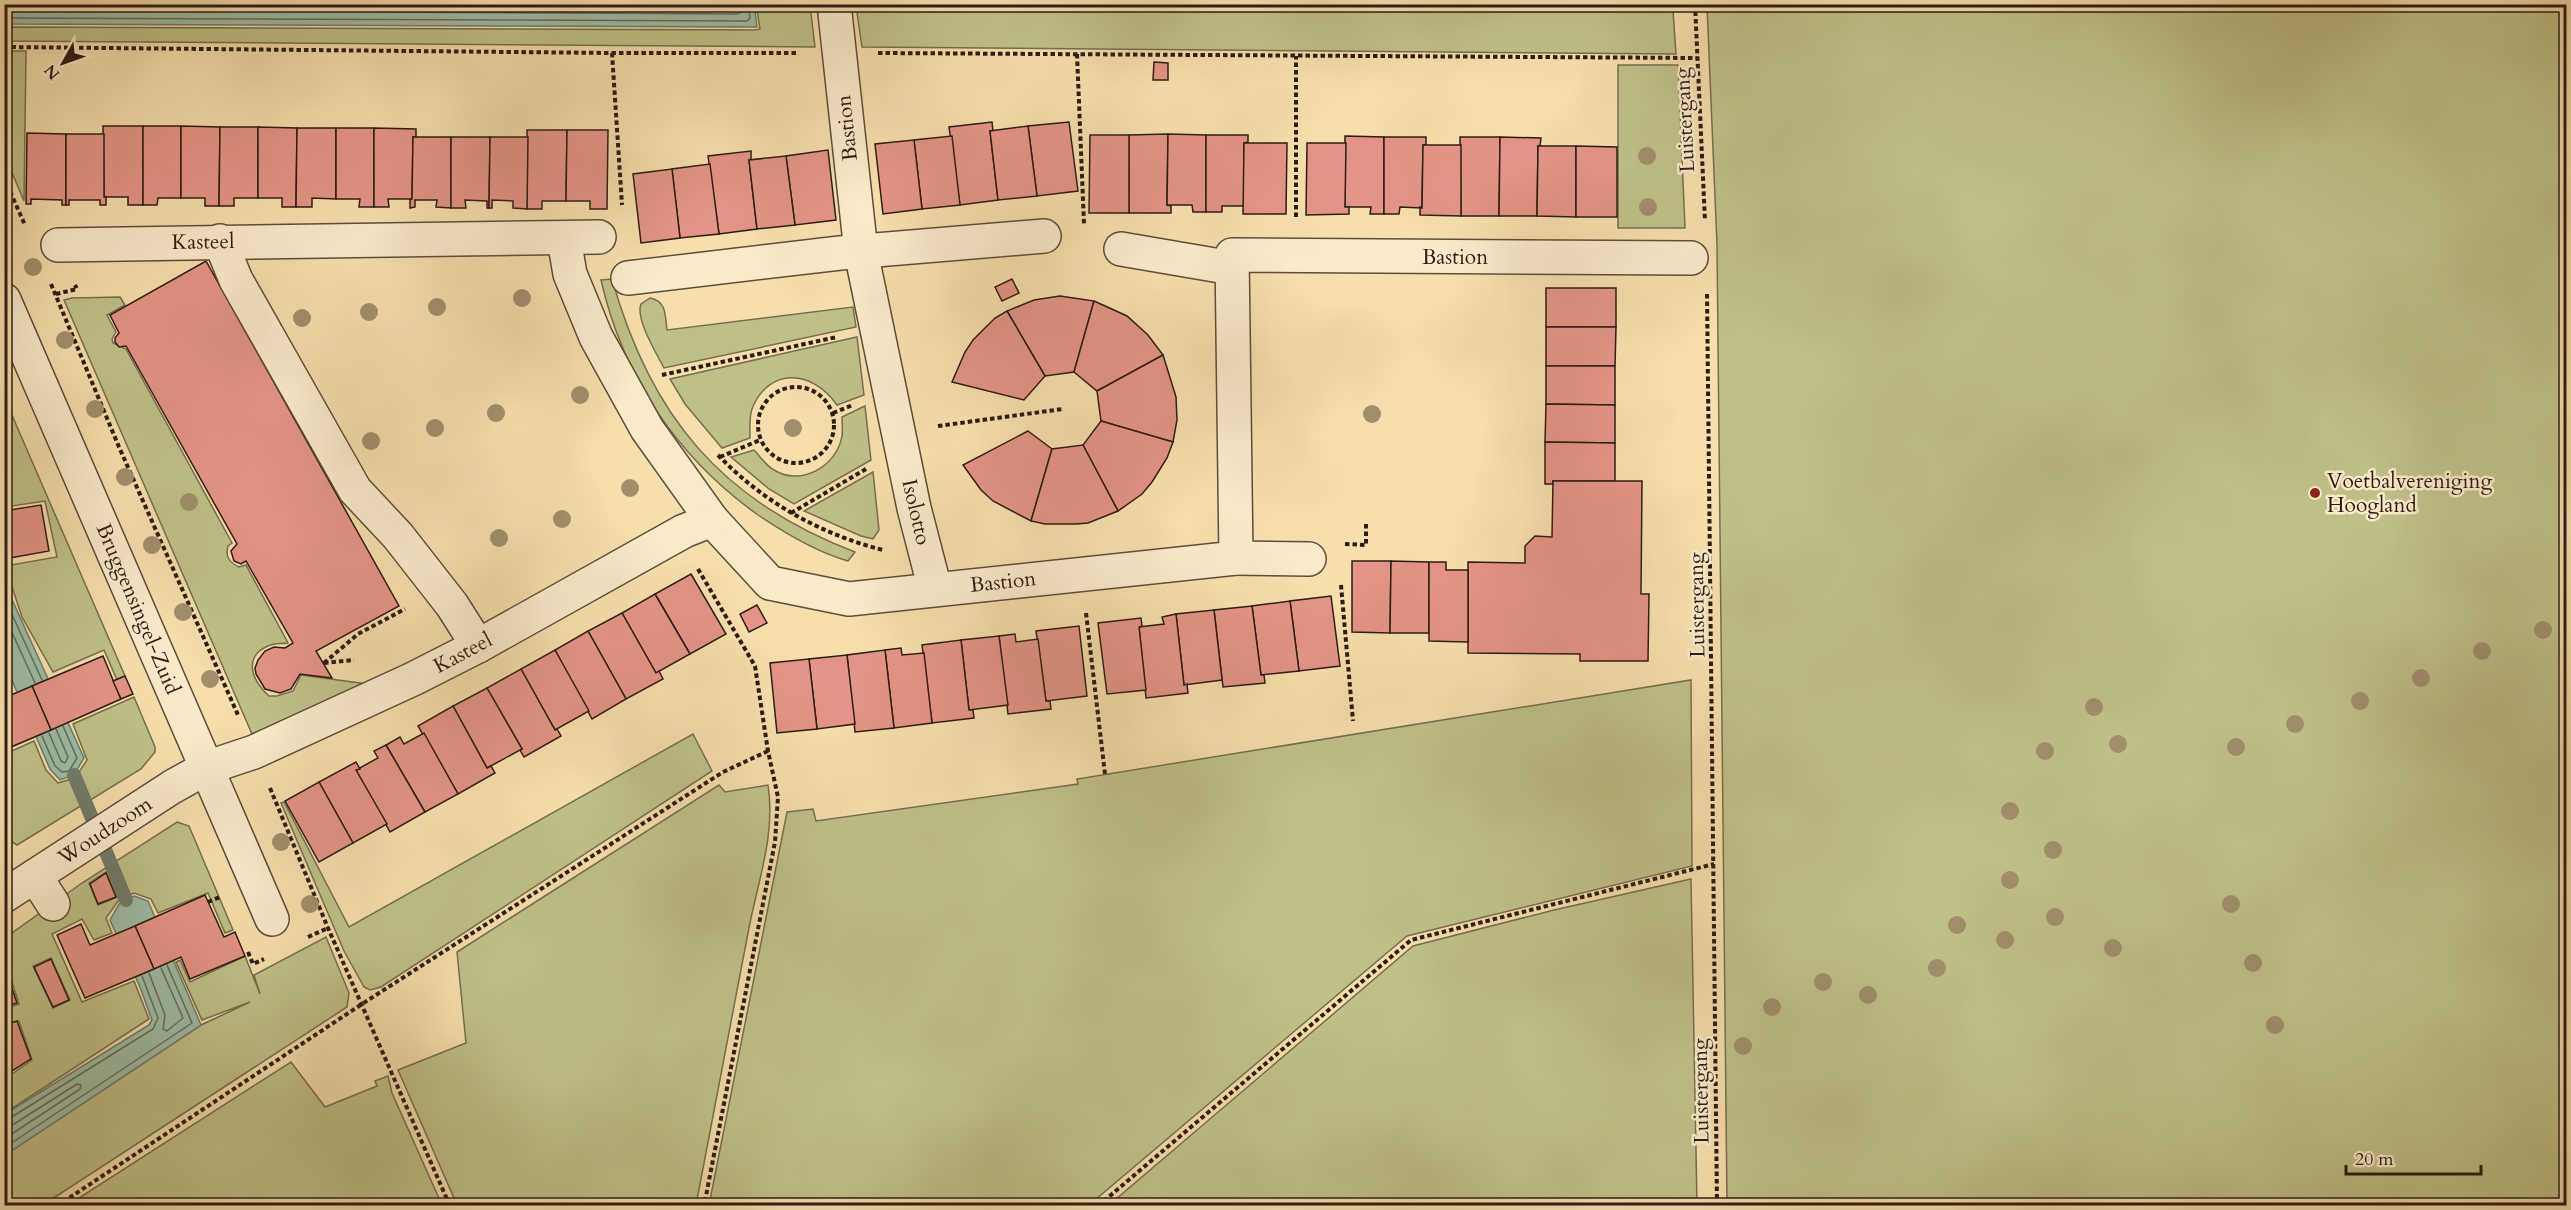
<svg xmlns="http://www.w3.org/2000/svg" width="2571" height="1210" font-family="Cardo,serif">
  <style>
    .green { fill: #bfc088; stroke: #766e4e; stroke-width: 1.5; fill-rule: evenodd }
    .water { fill: #9dbca6; stroke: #707c6b; stroke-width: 1.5 }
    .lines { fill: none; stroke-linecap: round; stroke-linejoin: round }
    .shore { stroke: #656c5c; stroke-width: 1.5 }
    .stream { stroke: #707c6b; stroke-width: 14 }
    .building { fill: #e49486; stroke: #2d1c13; stroke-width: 1.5 }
    .minor-casing { stroke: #5f4c3a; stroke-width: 36 }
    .path { stroke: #2d1c13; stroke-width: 4; stroke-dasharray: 4.5 3; stroke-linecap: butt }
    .minor { stroke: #f9eaca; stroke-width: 33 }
    .tree { fill: #a08e6c }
    .poi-dot { fill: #8f2418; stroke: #f9eaca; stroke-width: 2 }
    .labels { text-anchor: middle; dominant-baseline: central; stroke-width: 5; stroke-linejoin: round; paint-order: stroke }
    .street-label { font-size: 21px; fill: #2d1c13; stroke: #f9eaca }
    .poi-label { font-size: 21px; fill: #2d1c13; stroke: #f9eaca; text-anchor: start }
  </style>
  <rect width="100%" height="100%" fill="#f6dead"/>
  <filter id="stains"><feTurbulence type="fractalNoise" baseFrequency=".00333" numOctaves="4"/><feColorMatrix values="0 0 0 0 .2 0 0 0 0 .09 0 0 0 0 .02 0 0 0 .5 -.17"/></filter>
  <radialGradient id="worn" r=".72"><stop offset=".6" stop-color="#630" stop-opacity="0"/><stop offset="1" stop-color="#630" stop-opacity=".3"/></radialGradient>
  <!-- green -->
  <g class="green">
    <polygon points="810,5 815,47 4,41 5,27 755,30 760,29 756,5"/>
    <polygon points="1707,5 2566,5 2566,1205 1727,1205 1717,245"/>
    <polygon points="856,6 1673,11 1676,54 862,47"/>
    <polygon points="4,51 26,51 24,201 5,156"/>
    <polygon points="1618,65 1678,65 1685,228 1618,228"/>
    <path d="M612,279C650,415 721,501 855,552L848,561C816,552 786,534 758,515C677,457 623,377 601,280Z"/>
    <path d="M120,297L125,305L107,315L116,332L112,339L113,343L126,349L232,543L228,546C225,557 229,562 239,567L246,565L288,643C283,644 279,643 274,644C242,653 250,679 269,696H277L293,691L301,675L367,684L252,734L64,300L72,298Z"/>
    <path d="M650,298C667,301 665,316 667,330L853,307L856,327L664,368C657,354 635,319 641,304Z"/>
    <path d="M857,337L864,395L837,405C813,370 769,366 752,409C749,418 750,429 750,438L722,448L685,404L670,379Z"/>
    <polygon points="5,399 125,676 117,680 104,650 53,672 22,617 5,566 57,557 45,501 5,507"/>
    <path d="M865,406L871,460L794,504L769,489L731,457L754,450C760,456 766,466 774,470C801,487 837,466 842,436C843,430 842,423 842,417Z"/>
    <polygon points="873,472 879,530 873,539 861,536 804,511"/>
    <polygon points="1691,680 1692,866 1407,936 1089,1205 709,1205 787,812 813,809 816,821 1078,784 1077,779"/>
    <polygon points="134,697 155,747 155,752 141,769 17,845 6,838 5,754 34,741 46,770 58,783 75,778 87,760 73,724"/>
    <polygon points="693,734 712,771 381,987 370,990 364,987 344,951 281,803 284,802 349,927"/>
    <path d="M719,785L725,792L768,785C776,836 757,883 748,933C730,1024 714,1115 696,1205H457L398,1070L466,1043L457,952Z"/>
    <path d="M177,822L189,826L233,930L225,933L208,893L158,913L151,899L134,893L118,901L106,918L112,933L94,940L82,919L52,934L82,1002L134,981L149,1019L5,1113V1091L10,1087L5,1079L32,1060L19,1021L9,1023L5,1016V1009L19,1004L5,960V938L82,883ZM106,872L117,897L98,905L89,883ZM51,958L70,1000L53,1008L33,966Z"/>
    <polygon points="1691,879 1697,1205 1109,1205 1413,946 1554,910"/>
    <polygon points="326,937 349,993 347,1007 43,1205 5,1205 5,1155 201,1025 250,1002 202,1020 176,962 180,960 190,982 245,956 260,994 254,975"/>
    <polygon points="291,1062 325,1107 377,1086 375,1081 388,1076 392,1093 442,1205 68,1205"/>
  </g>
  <!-- water -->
  <g class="water">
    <polygon points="5,4 754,4 757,27 5,24"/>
    <polygon points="4,582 84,758 74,775 60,780 50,769 5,664"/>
    <polygon points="134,896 148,901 201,1025 5,1155 5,1114 149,1025 152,1020 140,987 110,920 119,904"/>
  </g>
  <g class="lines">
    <!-- shore -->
    <g class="shore">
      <polyline points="4,10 738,14 741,12 741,4"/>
      <polyline points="4,18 747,21 750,18 748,4"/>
      <polyline points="4,597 42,680"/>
      <polyline points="4,615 35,683"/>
      <polyline points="49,733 61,761 65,763 68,757 56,729"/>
      <polyline points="42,736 55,766 62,772 69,771 77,758 63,726"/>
      <polyline points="149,973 165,1015 163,1029 167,1031 183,1018 161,968"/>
      <polyline points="4,1119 10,1118 153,1029 158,1018 142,976"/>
      <polyline points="4,1126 14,1124 77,1084 81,1085 80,1089 4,1139"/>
      <polyline points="4,1148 192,1023 167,965"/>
    </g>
    <!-- stream -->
    <polyline class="stream" points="74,775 126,900"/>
  </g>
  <!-- building -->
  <g class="building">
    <polygon points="1239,4 1337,4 1337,7"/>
    <rect x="1469" y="4" width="29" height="4"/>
    <polygon points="1533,4 1562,4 1561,8 1533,8"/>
    <polygon points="1597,4 1626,4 1625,9 1597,9"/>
    <polygon points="1154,62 1168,63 1168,80 1153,80"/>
    <polygon points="992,122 993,131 990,131 998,200 960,205 949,127"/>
    <polygon points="1069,122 1078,191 1037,196 1028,126"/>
    <polygon points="103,126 143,126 143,205 128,205 128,197 104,197"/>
    <polygon points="143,126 181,126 181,198 158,198 157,205 143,205"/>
    <polygon points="181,126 220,127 219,206 205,206 205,198 181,198"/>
    <polygon points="1028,126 1037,196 998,200 990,131"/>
    <polygon points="220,127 258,127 258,198 234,198 234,206 219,206"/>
    <polygon points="258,127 297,128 296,207 282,207 282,198 258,198"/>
    <polygon points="297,128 336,128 336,199 312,198 312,207 296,207"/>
    <polygon points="336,128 374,128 374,207 359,207 360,199 336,199"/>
    <polygon points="374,128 416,129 416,137 413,137 412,199 388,199 389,207 374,207"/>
    <polygon points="527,130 567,130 566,201 542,201 542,209 527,209"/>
    <polygon points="567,130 608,130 607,209 590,209 590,201 566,201"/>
    <polygon points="27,133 66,134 66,205 62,205 62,200 31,199 31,204 26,204"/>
    <polygon points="66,134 104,134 104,197 106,197 106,205 100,205 100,200 69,200 69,205 66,205"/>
    <polygon points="1168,134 1167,205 1171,206 1171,213 1129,213 1129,135"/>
    <polygon points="1168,134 1206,135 1206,212 1193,212 1192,205 1167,205"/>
    <polygon points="1090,135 1129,135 1129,213 1089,213"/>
    <polygon points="1206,135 1248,135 1248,142 1244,143 1244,206 1222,206 1222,212 1206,212"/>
    <polygon points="952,136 960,205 922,209 914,140"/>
    <polygon points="1345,136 1384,137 1384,214 1370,214 1371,207 1345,207"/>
    <polygon points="413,137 451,137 451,208 436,207 437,200 415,200 415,207 410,208 410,200 412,199"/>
    <polygon points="451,137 490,137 489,208 487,208 487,201 465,200 466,208 451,208"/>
    <polygon points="490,137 528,137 527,209 513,208 513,201 492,200 492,208 489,208"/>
    <polygon points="1384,137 1426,137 1426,145 1423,145 1422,208 1400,207 1399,214 1384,214"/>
    <polygon points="1460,137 1500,137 1499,216 1461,216"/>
    <polygon points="1500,137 1541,138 1540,146 1538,146 1537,216 1499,216"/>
    <polygon points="914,140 922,209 883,214 875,144"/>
    <polygon points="1244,143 1287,143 1286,214 1243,214"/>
    <polygon points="1307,143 1346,143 1345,207 1349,207 1349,214 1306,215"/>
    <polygon points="1423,145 1461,145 1461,216 1420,215 1420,207 1422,208"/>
    <polygon points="1538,146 1576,146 1576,217 1537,216"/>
    <polygon points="1576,146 1617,147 1617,217 1576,217"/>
    <polygon points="828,150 836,220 795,225 786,156"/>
    <polygon points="751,151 751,160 749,160 757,229 719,234 708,156"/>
    <polygon points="786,156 795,225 757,229 749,160"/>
    <polygon points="710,164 719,234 680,238 672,169"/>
    <polygon points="672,169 680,238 641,243 633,174"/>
    <polygon points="206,261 399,606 316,651 332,678 300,674 291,689 280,693 265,689 256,674 255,668 258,660 265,651 274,647 285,648 293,643 246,561 241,564 234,561 231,551 237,544 126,346 119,347 115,342 115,338 119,333 110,315"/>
    <polygon points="1012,279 1019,293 1002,301 995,287"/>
    <rect x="1546" y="288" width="70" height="39"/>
    <polygon points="1060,296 1094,301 1074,372 1045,376 1007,311 1034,300"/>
    <polygon points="1094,301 1127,316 1148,335 1163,355 1097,391 1074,372"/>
    <polygon points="1007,311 1045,376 1024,400 952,382 965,352 973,340 995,318"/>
    <polygon points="1546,327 1616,327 1615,366 1546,366"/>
    <polygon points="1163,355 1176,397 1177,420 1173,442 1101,421 1097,391"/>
    <polygon points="1546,366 1615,366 1615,405 1546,404"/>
    <polygon points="1546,404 1615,405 1615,443 1545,442"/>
    <polygon points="1101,421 1173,442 1167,458 1152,482 1142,494 1118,511 1083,445"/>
    <polygon points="1028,431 1052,449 1031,521 993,501 981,490 963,465"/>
    <polygon points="1545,442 1615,443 1615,481 1553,481 1553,484 1545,484"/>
    <polygon points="1083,445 1118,511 1088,523 1076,524 1045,524 1031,521 1052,449"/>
    <polygon points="1553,481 1642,481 1641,594 1649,594 1648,661 1580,661 1580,654 1468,653 1468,562 1525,563 1525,546 1535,536 1552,537"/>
    <polygon points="41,505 49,551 4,559 4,511"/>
    <polygon points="1352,561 1391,561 1390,633 1352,632"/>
    <polygon points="1391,561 1429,562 1429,633 1390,633"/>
    <polygon points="1429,562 1446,562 1446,570 1468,570 1468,642 1429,641"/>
    <polygon points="691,574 726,634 690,654 655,594"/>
    <polygon points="655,594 690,654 656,673 622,613"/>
    <polygon points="1331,596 1340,666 1299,671 1290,601"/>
    <polygon points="1290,601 1299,671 1261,675 1252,606"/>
    <polygon points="757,605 767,623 749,632 740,614"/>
    <polygon points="1252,606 1261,675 1264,675 1265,683 1223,687 1214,610"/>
    <polygon points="1214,610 1222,680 1184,685 1176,614"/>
    <polygon points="622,613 656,673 659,671 663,679 626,699 588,631"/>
    <polygon points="1176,614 1184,685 1187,684 1188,693 1146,698 1139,627 1164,624 1162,617"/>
    <polygon points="1141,618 1142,626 1139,627 1146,690 1107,694 1098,623"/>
    <polygon points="1079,626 1087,696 1046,701 1036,631"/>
    <polygon points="588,631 626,699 592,719 555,650"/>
    <polygon points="1015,634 1016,642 1038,639 1046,701 1050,701 1051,709 1008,714 999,636"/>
    <polygon points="999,636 1008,705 969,710 961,640"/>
    <polygon points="961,640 969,710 973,710 974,718 932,723 922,645"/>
    <polygon points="901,648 902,655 924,653 932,723 894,728 885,650"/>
    <polygon points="555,650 589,711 555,730 521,669"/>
    <polygon points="885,650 894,728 855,732 847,655"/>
    <polygon points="847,655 855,724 817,729 809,659"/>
    <polygon points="103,656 121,699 51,730 32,686"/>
    <polygon points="809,659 817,729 777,733 770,663"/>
    <polygon points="521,669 555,730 557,729 561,736 524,757 520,750 522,749 487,688"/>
    <polygon points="125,676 133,694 121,699 113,681"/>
    <polygon points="32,686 51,730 4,750 4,698"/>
    <polygon points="487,688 522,749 487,768 453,706"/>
    <polygon points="453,706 487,768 491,766 495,773 458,794 418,726"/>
    <polygon points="424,733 458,794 425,812 386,745 400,737 404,744"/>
    <polygon points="386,745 425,812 390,832 356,770 378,758 374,751"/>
    <polygon points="356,762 360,769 356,770 387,824 353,843 319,782"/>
    <polygon points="319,782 353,843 319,862 285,801"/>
    <polygon points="106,873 116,897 98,904 90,884"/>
    <polygon points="205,895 224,937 235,932 245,956 190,979 181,957 154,969 135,926"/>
    <polygon points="81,924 90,945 135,926 154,969 85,998 57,935"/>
    <polygon points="51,959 69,1000 53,1007 34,967"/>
    <polygon points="4,964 17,1003 4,1007"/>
    <polygon points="4,1019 8,1024 17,1021 31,1059 4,1076"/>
  </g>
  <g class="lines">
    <defs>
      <g id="minor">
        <polyline points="834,4 861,252 914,508 935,589"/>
        <polyline points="564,239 570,274 596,337 647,429 712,520 770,583 849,599 1236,558 1232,255 1691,258"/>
        <polyline points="220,241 236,280 355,490 398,536 452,605 478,646"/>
        <polyline points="58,245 599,237"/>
        <polyline points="1121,249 1232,268"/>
        <polyline points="628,278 840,253 1044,236"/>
        <polyline points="4,300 272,919"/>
        <polyline points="1236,558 1309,559"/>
        <polyline points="35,876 53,904"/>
        <polyline points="4,896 172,787 206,768 254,752 413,679 478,646 684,531 712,520"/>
      </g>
    </defs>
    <!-- minor casing -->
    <use href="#minor" class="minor-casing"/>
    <!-- path -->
    <g class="path">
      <polyline points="1695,4 1705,221"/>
      <polyline points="4,47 612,53 799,53"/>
      <polyline points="612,53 622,205"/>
      <polyline points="878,53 1697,58"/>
      <polyline points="1077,54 1084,224"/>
      <polyline points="4,178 25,225"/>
      <polyline points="1296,217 1296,56"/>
      <polyline points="51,284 119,447 238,715"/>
      <polyline points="56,294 77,289 75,285"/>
      <polyline points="1707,294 1717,1206"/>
      <polyline points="662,375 837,337"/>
      <circle cx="796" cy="425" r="38"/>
      <polyline points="833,413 853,405"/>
      <polyline points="938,426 1063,409"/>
      <path d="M718,455C763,502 820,534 883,550"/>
      <polyline points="720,457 760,440"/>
      <polyline points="791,513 866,469"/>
      <polyline points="1345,544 1366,545 1366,522"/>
      <polyline points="698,569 755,666 768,751 778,797 775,842 704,1206"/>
      <polyline points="1341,585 1353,721"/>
      <polyline points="1086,613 1105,774"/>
      <polyline points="324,663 358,634 405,609"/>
      <polyline points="324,663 354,660"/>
      <polyline points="270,788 328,928 450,1206"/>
      <polyline points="208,902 220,897"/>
      <polyline points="308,937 328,928"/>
      <polyline points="248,952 253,964 264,959"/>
      <polyline points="57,1206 362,1004 723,772 768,751"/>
      <polyline points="1098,1206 1411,940 1714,864"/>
    </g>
    <!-- minor -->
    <use href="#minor" class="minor"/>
  </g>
  <!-- trees -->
  <g class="tree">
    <circle cx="1647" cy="156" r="9"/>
    <circle cx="1648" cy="207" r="9"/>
    <circle cx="33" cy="267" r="9"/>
    <circle cx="522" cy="298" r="9"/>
    <circle cx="437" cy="307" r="9"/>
    <circle cx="369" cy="312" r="9"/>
    <circle cx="302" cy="318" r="9"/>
    <circle cx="65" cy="340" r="9"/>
    <circle cx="580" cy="395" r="9"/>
    <circle cx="95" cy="409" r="9"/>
    <circle cx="496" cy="413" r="9"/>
    <circle cx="1372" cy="414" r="9"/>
    <circle cx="435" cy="428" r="9"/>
    <circle cx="793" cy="428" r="9"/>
    <circle cx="371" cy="441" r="9"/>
    <circle cx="125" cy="477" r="9"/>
    <circle cx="630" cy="488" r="9"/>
    <circle cx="189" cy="502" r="9"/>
    <circle cx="562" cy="519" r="9"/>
    <circle cx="499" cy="538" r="9"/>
    <circle cx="152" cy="545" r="9"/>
    <circle cx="183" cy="612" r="9"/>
    <circle cx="2543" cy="630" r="9"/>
    <circle cx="2482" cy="651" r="9"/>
    <circle cx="2421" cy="678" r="9"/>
    <circle cx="210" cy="679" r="9"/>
    <circle cx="2360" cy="701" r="9"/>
    <circle cx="2094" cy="707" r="9"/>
    <circle cx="2295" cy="724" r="9"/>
    <circle cx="2118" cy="744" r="9"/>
    <circle cx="2236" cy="747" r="9"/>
    <circle cx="2045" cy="751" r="9"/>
    <circle cx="2010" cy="811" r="9"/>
    <circle cx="281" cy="842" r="9"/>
    <circle cx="2053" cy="850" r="9"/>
    <circle cx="2010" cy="880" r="9"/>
    <circle cx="310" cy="904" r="9"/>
    <circle cx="2231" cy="904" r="9"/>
    <circle cx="2055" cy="917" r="9"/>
    <circle cx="1957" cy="925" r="9"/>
    <circle cx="2005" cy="940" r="9"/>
    <circle cx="2113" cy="948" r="9"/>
    <circle cx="2253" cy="963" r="9"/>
    <circle cx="1937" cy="968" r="9"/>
    <circle cx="1823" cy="982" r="9"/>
    <circle cx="1868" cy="995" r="9"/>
    <circle cx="1772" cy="1007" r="9"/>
    <circle cx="2275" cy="1025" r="9"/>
    <circle cx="1743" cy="1046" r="9"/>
  </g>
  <!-- markers -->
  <circle class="poi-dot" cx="2315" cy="493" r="6"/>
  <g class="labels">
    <!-- street labels -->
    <g class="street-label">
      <text transform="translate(1685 120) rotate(-93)">Luistergang</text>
      <text transform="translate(847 128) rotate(-96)">Bastion</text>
      <text transform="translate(203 242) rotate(-1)">Kasteel</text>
      <text x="1455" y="257">Bastion</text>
      <text transform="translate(916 512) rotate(77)">Isolotto</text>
      <text transform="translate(1003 582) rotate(-6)">Bastion</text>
      <text transform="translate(1697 605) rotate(-91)">Luistergang</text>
      <text transform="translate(138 609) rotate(67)">Bruggensingel-Zuid</text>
      <text transform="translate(463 653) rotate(-28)">Kasteel</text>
      <text transform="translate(105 831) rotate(-33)">Woudzoom</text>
      <text transform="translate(1701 1091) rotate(-91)">Luistergang</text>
    </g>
    <!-- poi labels -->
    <g class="poi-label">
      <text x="2327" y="481">Voetbalvereniging<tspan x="2327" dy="24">Hoogland</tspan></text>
    </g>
  </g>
  <!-- margin -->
  <rect width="2571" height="1210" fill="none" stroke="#f6dead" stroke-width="24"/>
  <rect x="6" y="6" width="2559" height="1198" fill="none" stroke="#2d1c13" stroke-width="3"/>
  <rect x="12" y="12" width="2547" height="1186" fill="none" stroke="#2d1c13" stroke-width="1.5"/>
  <!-- north arrow -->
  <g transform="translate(63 63) rotate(230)" stroke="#f9eaca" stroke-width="4.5" paint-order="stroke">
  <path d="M0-4.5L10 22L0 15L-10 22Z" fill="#2d1c13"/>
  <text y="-9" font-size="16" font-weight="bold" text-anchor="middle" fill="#2d1c13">N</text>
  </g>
  <!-- scale -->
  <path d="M2346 1165v9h135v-9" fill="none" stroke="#2d1c13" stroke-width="3"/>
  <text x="2355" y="1165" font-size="18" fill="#2d1c13" stroke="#f9eaca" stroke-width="4.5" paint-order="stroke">20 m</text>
  <rect width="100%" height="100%" filter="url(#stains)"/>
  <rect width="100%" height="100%" fill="url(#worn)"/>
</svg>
